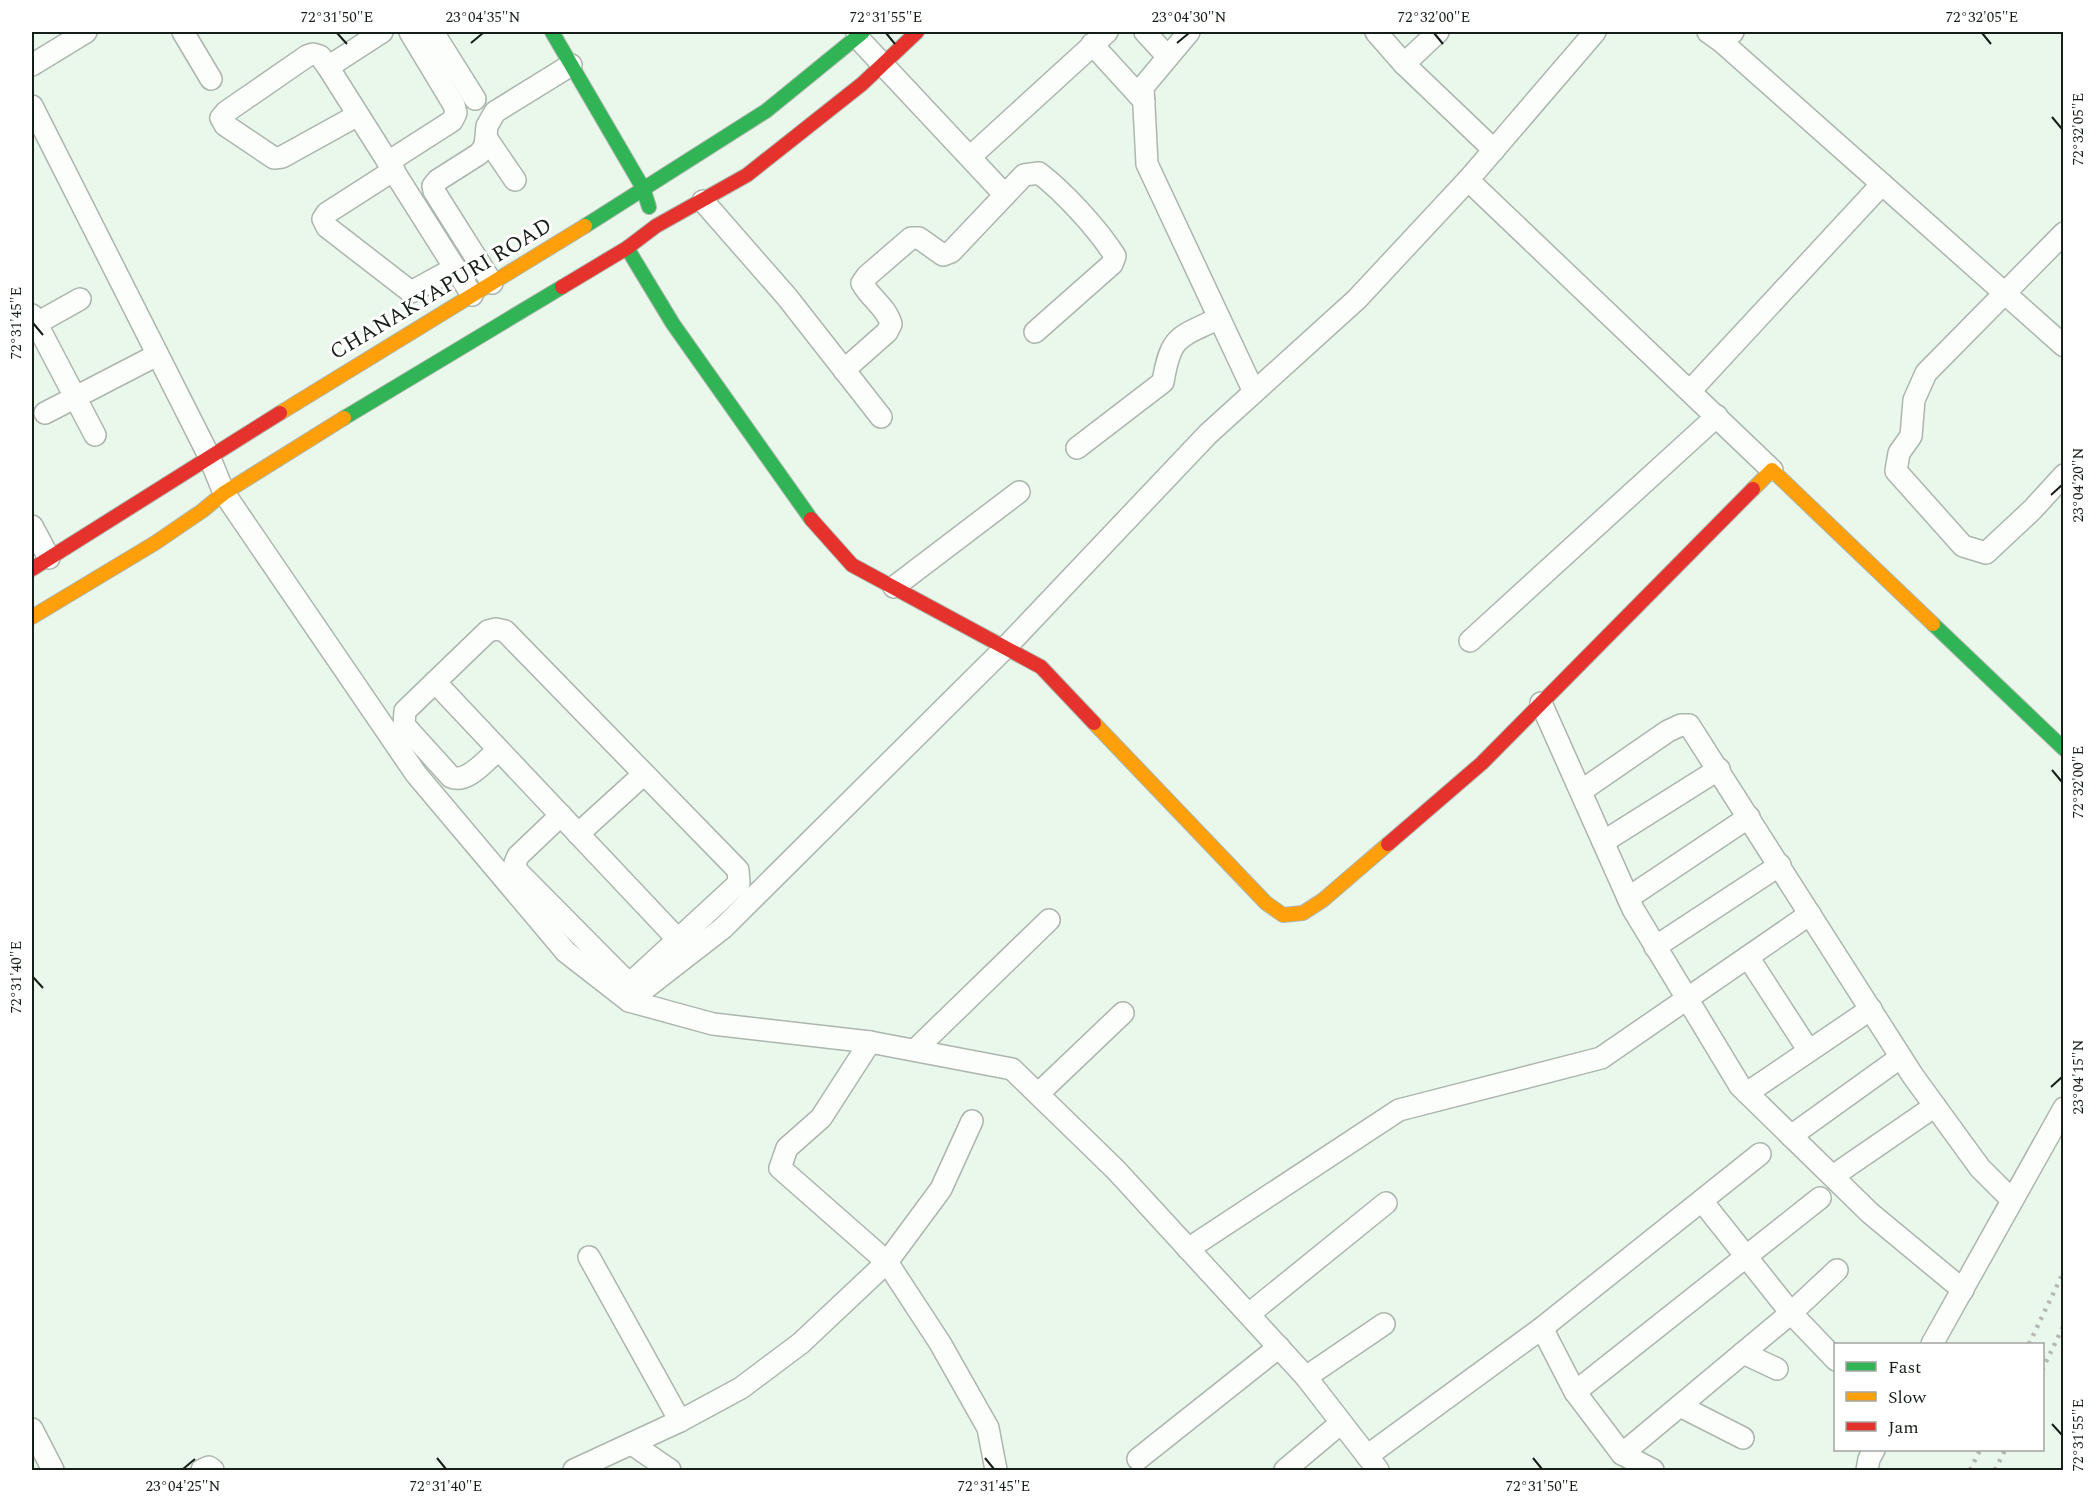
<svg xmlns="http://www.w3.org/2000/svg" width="2095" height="1502" viewBox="0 0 2095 1502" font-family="Spectral,serif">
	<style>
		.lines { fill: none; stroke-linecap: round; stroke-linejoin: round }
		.street-casing { stroke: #acb6ad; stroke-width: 24 }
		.fast-casing { stroke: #acb6ad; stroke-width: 16 }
		.slow-casing { stroke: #acb6ad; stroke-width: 16 }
		.jam-casing { stroke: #acb6ad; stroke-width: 16 }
		.street { stroke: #fcfefc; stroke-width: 21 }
		.fast { stroke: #30b455; stroke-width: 14 }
		.slow { stroke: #ff9f0a; stroke-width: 14 }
		.jam { stroke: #e5322d; stroke-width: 14 }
		.rail { stroke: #b5b9b5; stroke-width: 4.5; stroke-dasharray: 3 6; stroke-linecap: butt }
		.ticks { fill: none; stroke: #161f17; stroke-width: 2 }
		.labels { text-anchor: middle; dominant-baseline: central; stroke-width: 6; stroke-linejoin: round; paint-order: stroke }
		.street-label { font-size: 22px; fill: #161f17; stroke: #fff }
		.neatline { fill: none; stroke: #161f17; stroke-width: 2 }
		.ticks-label { font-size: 15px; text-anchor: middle; fill: #161f17 }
	</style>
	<rect width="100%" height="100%" fill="#eaf7eb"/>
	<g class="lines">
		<defs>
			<g id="street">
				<path d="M 183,32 L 211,79"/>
				<path d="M 433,32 L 475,99"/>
				<path d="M 1145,32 L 1167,56"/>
				<path d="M 1189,32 L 1143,87 L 1147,164 L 1254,392"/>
				<path d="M 1376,32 L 1404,64 L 1494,150"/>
				<path d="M 1595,32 L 1468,180 L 1772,470"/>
				<path d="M 1708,32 L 1722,42 L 1733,32"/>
				<path d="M 1092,44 L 1144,101"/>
				<path d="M 1404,64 L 1438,32"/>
				<path d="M 32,65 L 86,32"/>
				<path d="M 328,67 L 382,32"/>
				<path d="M 32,106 L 209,456 L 224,493 L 416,774 L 566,952 L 629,1001 L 713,1024 L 870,1042 L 1012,1069 L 1116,1170 L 1306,1377 L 1378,1470"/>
				<path d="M 358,115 L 282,157 L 274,158 L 225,125 L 221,118 L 226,112 L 307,56 L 313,54 L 320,56 L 328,67 L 472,295"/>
				<path d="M 487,139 L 515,180"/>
				<path d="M 970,157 L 1107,32"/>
				<path d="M 388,162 L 452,121 L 456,113 L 454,105 L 410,32"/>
				<path d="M 394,170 L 327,213 L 323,219 L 327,227 L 411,292 L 455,268"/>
				<path d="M 1882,184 L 2064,346"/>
				<path d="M 1005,195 L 1024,175 L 1039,173 C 1064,192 1098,229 1115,256 L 1112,264 L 1035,332"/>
				<path d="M 703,201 L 787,297 L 881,417"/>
				<path d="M 2064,233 L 1926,373 L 1914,400 L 1911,436 L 1899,453 L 1896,471 L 1963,546 L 1986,553 L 2032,510 L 2064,475"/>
				<path d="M 492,283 L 434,191 L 433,186 L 438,180 L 479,154 L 485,146 L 487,126 L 495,112 L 571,65"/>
				<path d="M 32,315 L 95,435"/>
				<path d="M 32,326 L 80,299"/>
				<path d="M 844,370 L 887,332 L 891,324 C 887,308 870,298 862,283 L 867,276 L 911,238 L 919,238 L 943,255 L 951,252 L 1005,195 L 857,37"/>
				<path d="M 1690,391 L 1882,184 L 1722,42"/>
				<path d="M 45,413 L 157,355"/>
				<path d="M 1077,448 L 1163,382 C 1171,334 1179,338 1219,318"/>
				<path d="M 32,526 L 49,558"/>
				<path d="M 894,587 L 1019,492"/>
				<path d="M 1470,641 L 1717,416"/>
				<path d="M 435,682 L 686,948"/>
				<path d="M 1541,703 L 1633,909 L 1740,1086 L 1870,1213 L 1963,1290"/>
				<path d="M 498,750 C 486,760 467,784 451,777 L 404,725 L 405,711 L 488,631 L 496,629 L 505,631 L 738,870 L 739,883 L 636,978 L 631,980 L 624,979 L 517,871 L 515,863 L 518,856 L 561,815"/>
				<path d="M 1581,791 L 1668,731 L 1681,725 L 1689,725 L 1913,1076 L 1980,1168 L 2012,1200"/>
				<path d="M 578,834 L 644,774"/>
				<path d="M 1603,842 L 1719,769"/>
				<path d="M 1628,898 L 1749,817"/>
				<path d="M 1655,947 L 1780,865"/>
				<path d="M 1748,957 L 1809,1051"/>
				<path d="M 629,1001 L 723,928 L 1006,647 L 1208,434 L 1357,299 L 1468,180"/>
				<path d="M 870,1042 L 821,1118 L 787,1148 L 780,1168 L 887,1262 L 940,1343 L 988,1428 L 996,1470"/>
				<path d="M 915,1050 L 1049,920"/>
				<path d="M 1747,1093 L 1871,1009"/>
				<path d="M 1038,1094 L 1123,1013"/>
				<path d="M 1791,1136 L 1901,1057"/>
				<path d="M 1833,1176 L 1935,1106"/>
				<path d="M 1702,1201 L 1791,1313 L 1836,1360"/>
				<path d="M 1188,1249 L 1399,1110 L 1601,1058 L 1810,914"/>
				<path d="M 589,1257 L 680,1421"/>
				<path d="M 1249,1314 L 1386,1203"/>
				<path d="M 1542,1328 L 1575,1392 L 1622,1454 L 1791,1313 L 1837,1270"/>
				<path d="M 1932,1344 L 2064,1108"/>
				<path d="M 1743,1353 L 1777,1369"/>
				<path d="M 1306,1377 L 1384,1324"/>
				<path d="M 1575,1392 L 1820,1198"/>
				<path d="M 1680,1406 L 1743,1438"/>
				<path d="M 32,1429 L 53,1470"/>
				<path d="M 632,1444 L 670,1470"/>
				<path d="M 1622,1454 L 1653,1470"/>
				<path d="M 1367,1456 L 1542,1328 L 1760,1154"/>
				<path d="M 1138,1459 L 1279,1347"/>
				<path d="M 202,1470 L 209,1467 L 213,1470"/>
				<path d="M 574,1470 L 680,1421 L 741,1388 L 801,1343 L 887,1262 L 941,1189 L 972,1121"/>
				<path d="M 1285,1470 L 1341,1423"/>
				<path d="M 1867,1470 L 1869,1459 L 1874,1450"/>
			</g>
			<g id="fast">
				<path d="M 552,32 L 643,188 L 649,207"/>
				<path d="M 585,226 L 766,111 L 863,32"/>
				<path d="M 627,248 L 673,324 L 811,519"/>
				<path d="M 344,418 L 562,287"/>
				<path d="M 1933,624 L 2064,749"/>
			</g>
			<g id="slow">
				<path d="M 280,413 L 585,226"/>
				<path d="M 1753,489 L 1772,470 L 1933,624"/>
				<path d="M 32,617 L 155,543 L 202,511 L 224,493 L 344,418"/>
				<path d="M 1094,723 L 1266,903 L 1283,915 L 1303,913 L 1323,900 L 1388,844"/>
			</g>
			<g id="jam">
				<path d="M 562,287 L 627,248 L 656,226 L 747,175 L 862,84 L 917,32"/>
				<path d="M 811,519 L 852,565 L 1041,667 L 1094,723"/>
				<path d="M 32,569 L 280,413"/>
				<path d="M 1388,844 L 1482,763 L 1753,489"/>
			</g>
		</defs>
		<use href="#street" class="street-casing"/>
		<use href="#fast" class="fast-casing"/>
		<use href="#slow" class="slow-casing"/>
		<use href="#jam" class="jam-casing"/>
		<use href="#street" class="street"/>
		<use href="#fast" class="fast"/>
		<use href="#slow" class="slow"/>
		<use href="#jam" class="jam"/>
		<g class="rail">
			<path d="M 2029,1344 L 2064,1271"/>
			<path d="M 2042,1370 L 2064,1325"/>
			<path d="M 1970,1470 L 1980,1450"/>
			<path d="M 1995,1470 L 2005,1450"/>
		</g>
	</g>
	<path class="ticks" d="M 337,33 L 347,44M 886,33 L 895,44M 1434,33 L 1443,44M 1982,33 L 1991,44M 471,43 L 483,33M 1177,43 L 1189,33M 2052,117 L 2062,129M 33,323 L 43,335M 2051,495 L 2062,485M 2052,770 L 2062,782M 33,977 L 43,988M 2051,1087 L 2062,1077M 2052,1424 L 2062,1435M 437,1458 L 446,1469M 985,1458 L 994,1469M 1533,1458 L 1542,1469M 183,1469 L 195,1459"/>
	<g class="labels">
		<g class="street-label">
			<text transform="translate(441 289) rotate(-31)">CHANAKYAPURI ROAD</text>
		</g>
	</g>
	<rect width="2095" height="1502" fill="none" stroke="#ffffff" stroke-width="66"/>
	<rect x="1834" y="1343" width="210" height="108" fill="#ffffff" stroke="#a2a5a2" stroke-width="1.5"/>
	<rect x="1846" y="1362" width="30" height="9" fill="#30b455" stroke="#a2a5a2" stroke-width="1.5"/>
	<text x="1888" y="1373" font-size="18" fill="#161f17">Fast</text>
	<rect x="1846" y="1392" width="30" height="9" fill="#ff9f0a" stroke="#a2a5a2" stroke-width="1.5"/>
	<text x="1888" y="1403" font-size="18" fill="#161f17">Slow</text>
	<rect x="1846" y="1422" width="30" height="9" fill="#e5322d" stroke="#a2a5a2" stroke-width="1.5"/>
	<text x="1888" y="1433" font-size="18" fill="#161f17">Jam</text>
	<rect x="33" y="33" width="2029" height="1436" class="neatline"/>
	<g class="ticks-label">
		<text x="337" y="22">72°31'50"E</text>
		<text x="483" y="22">23°04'35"N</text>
		<text x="886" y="22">72°31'55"E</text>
		<text x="1189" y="22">23°04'30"N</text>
		<text x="1434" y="22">72°32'00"E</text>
		<text x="1982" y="22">72°32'05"E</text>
		<text transform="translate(2078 129) rotate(-90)" y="5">72°32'05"E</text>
		<text transform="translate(16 323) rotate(-90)" y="5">72°31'45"E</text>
		<text transform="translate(2078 485) rotate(-90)" y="5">23°04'20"N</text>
		<text transform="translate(2078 782) rotate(-90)" y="5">72°32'00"E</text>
		<text transform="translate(16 977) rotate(-90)" y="5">72°31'40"E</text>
		<text transform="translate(2078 1077) rotate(-90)" y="5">23°04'15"N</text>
		<text transform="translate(2078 1435) rotate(-90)" y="5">72°31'55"E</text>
		<text x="183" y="1491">23°04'25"N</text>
		<text x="446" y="1491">72°31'40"E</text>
		<text x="994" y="1491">72°31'45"E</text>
		<text x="1542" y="1491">72°31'50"E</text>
	</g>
</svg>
